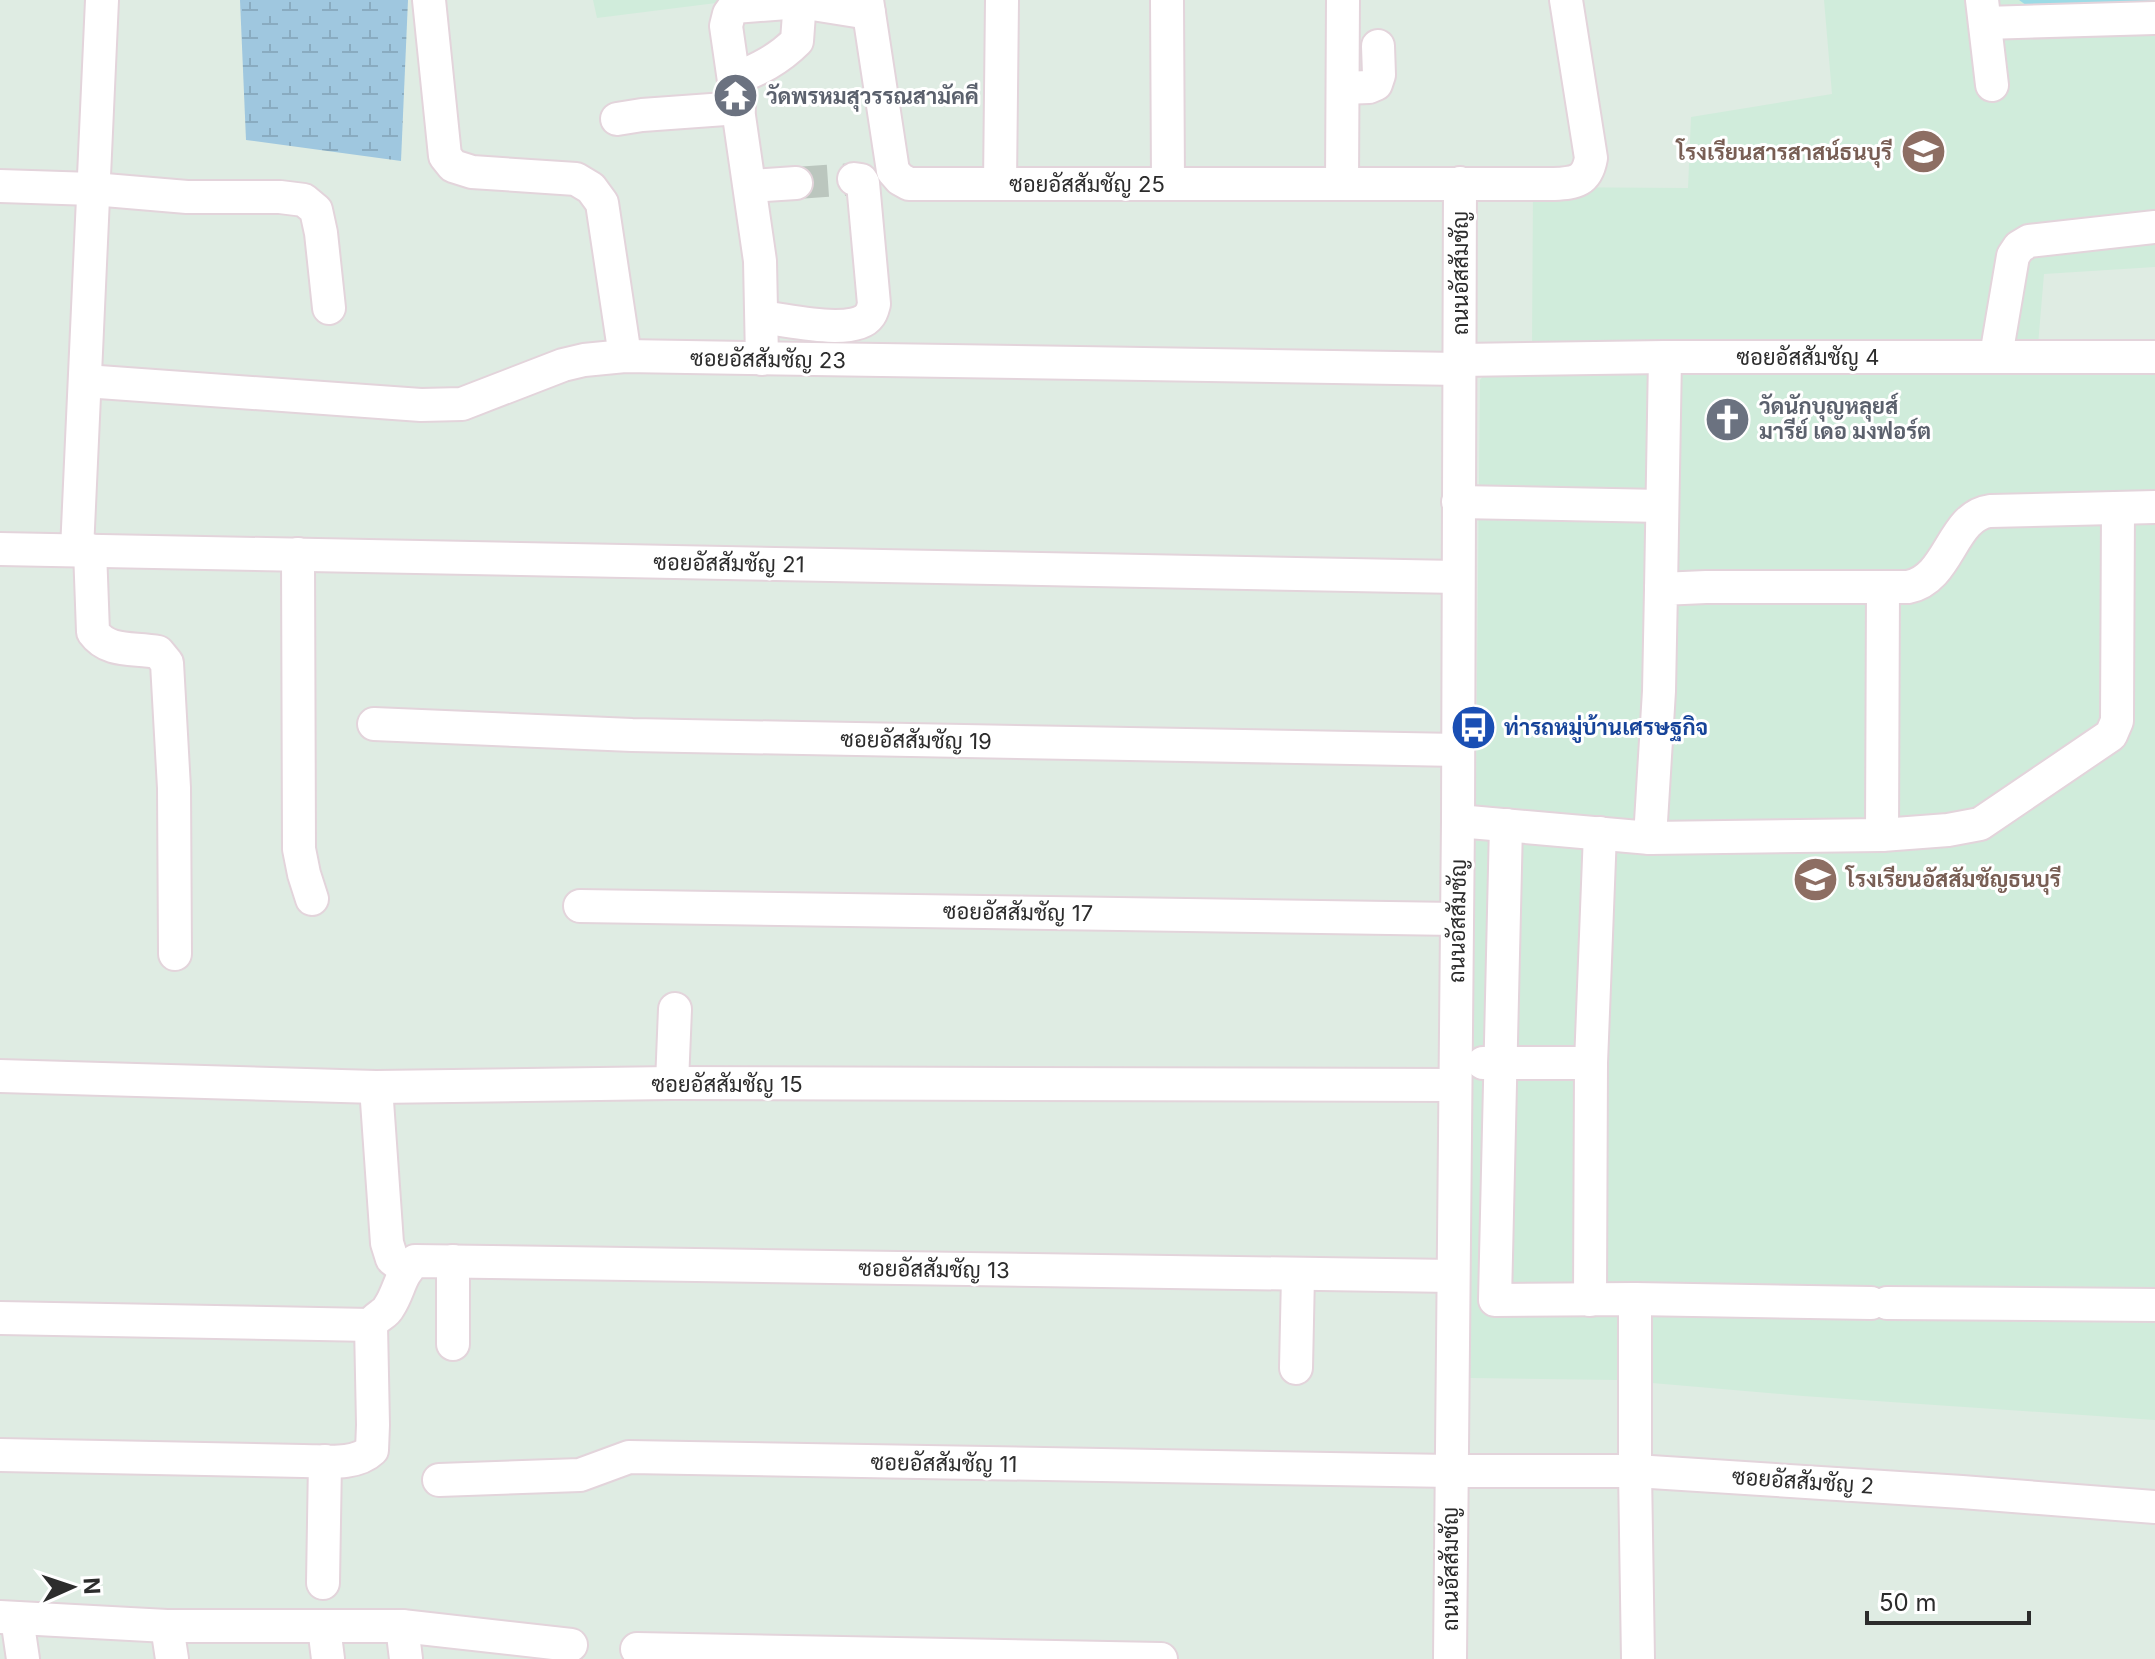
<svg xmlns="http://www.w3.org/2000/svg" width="2155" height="1659" viewBox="0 0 2155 1659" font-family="Inter,Sarabun,sans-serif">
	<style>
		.education { fill: #d0ecdb }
		.wetland { fill: url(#wetland-marsh) }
		.pitch { fill: #9cdbe5 }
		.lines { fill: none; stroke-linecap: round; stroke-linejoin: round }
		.minor-tunnel { stroke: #bbc6be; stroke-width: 32; stroke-dasharray: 32 16; stroke-linecap: butt }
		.minor-casing { stroke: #e3d4db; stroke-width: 36 }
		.minor { stroke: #fff; stroke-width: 32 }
		.labels { text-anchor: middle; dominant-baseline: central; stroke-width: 6; stroke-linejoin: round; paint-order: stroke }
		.worship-label { font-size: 22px; font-weight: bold; fill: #5b616d; stroke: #fff; text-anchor: start }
		.education-label { font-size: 22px; font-weight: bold; fill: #785e54; stroke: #fff; text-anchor: end }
		.street-label { font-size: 22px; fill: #2c2c2c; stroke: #fff }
		.transit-label { font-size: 22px; font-weight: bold; fill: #164399; stroke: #fff; text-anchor: start }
	</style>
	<defs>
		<pattern id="wetland-marsh" width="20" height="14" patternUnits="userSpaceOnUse" patternTransform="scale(2)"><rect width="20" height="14" fill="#9fc7df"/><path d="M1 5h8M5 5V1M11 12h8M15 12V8" fill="none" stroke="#89abc0"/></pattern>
	</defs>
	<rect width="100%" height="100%" fill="#dfece3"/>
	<g class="education">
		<path d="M 593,0 L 740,0 L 597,18 Z"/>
		<path d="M 1824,0 L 2155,0 L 2155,267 L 2044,274 L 2038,345 L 1532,349 L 1533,187 L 1688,188 L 1691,117 L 1832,94 Z"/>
		<path d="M 1742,372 L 2155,372 L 2155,1420 L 1803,1396 L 1617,1380 L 1470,1378 L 1480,380 L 1485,374 Z"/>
	</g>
	<path class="wetland" d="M 240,0 L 408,0 L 401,161 L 246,140 Z"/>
	<path class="pitch" d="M 2019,0 L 2155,0 L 2155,1 L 2153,3 L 2033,10 Z"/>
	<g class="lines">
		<path class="minor-tunnel" d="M 796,183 L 854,179"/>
		<defs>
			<g id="minor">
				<path d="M 429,0 L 445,156 L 453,166 L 472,172 L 576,179 L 591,188 L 602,203 L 625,356"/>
				<path d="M 867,0 L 893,171 L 900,179 L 909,184 L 1554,184 C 1576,183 1587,181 1591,158 L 1566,0"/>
				<path d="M 1167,0 L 1168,183"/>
				<path d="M 1982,0 L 1992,85"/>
				<path d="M 1985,23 L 2155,18"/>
				<path d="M 735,79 C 759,69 778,60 797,41 L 800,0"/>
				<path d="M 1343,88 L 1369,87 L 1376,84 L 1379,75 L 1378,46"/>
				<path d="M 617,119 L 642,115 L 739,108"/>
				<path d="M 1342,183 L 1343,0"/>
				<path d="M 1000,184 L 1002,0"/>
				<path d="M 0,186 L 93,189 L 187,197 L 280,197 L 304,200 L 316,210 L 321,233 L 329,308"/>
				<path d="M 750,186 L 796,183"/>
				<path d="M 762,317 C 784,320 855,336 869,316 C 872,313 873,308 874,304 L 863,183 L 861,180 L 854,179"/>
				<path d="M 1996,356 L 2013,256 L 2019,247 L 2029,241 L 2155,227"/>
				<path d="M 762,359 L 760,261 L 726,26 L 729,14 L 734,7 L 800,2 L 869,13"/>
				<path d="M 1460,360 L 1665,357 L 2155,357"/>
				<path d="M 85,381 L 421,405 L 462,404 L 563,365 L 584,360 L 625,356 L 1460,369"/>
				<path d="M 1458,502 L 1662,506"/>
				<path d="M 0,549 L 1458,577"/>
				<path d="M 77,550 L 102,0"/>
				<path d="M 90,550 L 93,632 C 109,654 134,647 158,652 L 167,663 L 174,788 L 175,954"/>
				<path d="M 298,554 L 299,849 L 304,874 L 312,899"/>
				<path d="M 1661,589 L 1665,357"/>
				<path d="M 374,724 L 632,735 L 1458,750"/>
				<path d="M 1458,821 L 1650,838 L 1659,691 L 1661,589 L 1706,587 L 1908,587 C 1950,579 1951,516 1990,511 L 2155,507"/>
				<path d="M 1506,825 L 1495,1300 L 1635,1299 L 1871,1303"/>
				<path d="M 1882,835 L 1883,588"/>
				<path d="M 1650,838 L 1882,835 L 1948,830 L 1980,824 L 2111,735 L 2117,721 L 2118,508"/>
				<path d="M 580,906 L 1457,919"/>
				<path d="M 1483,1063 L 1591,1063"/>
				<path d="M 0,1076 L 376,1087 L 672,1083 L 1455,1085"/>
				<path d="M 672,1083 L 675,1009"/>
				<path d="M 376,1087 L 387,1243 L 392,1259 L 406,1270"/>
				<path d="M 453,1261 L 453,1344"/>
				<path d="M 1635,1299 L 1635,1471 L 1638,1659"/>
				<path d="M 1590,1300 L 1591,1063 L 1600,833"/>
				<path d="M 1887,1303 L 2155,1305"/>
				<path d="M 0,1318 L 371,1325"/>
				<path d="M 1296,1368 L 1298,1275"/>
				<path d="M 0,1455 L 303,1461 C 325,1461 355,1466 372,1450 L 373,1425 L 371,1325 C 376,1316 385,1315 389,1307 C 400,1290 399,1276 415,1261 L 1453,1276"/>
				<path d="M 439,1480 L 580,1475 L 629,1457 L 1451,1471 L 1635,1471 L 1962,1492 L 2155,1507"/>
				<path d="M 323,1583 L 325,1461"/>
				<path d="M 0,1617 L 167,1626 L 402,1626 L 571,1645"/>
				<path d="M 17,1618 L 23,1659"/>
				<path d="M 167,1626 L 172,1659"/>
				<path d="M 402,1626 L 406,1659"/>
				<path d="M 324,1627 L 328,1659"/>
				<path d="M 637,1649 L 1161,1659"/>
				<path d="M 1450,1659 L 1458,821 L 1460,183"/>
			</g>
		</defs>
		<use href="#minor" class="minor-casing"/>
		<use href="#minor" class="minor"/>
	</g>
	<defs>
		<symbol id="temple-disc" viewBox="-11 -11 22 22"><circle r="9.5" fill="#6b7280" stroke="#fff"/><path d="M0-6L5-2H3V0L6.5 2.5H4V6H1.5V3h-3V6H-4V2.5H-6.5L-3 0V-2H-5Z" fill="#fff"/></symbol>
		<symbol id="school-disc" viewBox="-11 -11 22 22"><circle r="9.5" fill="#8d6e63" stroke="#fff"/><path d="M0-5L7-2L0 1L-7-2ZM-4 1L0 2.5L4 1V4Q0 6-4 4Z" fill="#fff"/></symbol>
		<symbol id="church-disc" viewBox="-11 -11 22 22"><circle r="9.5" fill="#6b7280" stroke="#fff"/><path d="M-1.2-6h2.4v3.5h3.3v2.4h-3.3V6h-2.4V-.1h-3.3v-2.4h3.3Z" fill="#fff"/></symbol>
		<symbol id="bus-disc" viewBox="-11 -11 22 22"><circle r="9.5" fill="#1a4fb4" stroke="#fff"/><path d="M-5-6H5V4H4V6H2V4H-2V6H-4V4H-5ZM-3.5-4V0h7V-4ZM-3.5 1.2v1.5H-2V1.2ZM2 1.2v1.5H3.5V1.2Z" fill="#fff"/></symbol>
	</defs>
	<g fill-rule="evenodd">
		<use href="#temple-disc" x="710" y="70" width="51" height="51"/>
		<use href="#school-disc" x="1898" y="126" width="51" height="51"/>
		<use href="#church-disc" x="1702" y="394" width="51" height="51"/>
		<use href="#bus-disc" x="1448" y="702" width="51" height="51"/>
		<use href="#school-disc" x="1790" y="854" width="51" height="51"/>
	</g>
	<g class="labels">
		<g class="worship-label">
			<text x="766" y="96">วัดพรหมสุวรรณสามัคคี</text>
			<text x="1759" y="406">วัดนักบุญหลุยส์<tspan x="1759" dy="25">มารีย์ เดอ มงฟอร์ต</tspan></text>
		</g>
		<g class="education-label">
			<text x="1892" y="152">โรงเรียนสารสาสน์ธนบุรี</text>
			<text x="1846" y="879" text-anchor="start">โรงเรียนอัสสัมชัญธนบุรี</text>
		</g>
		<g class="street-label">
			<text x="1087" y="184">ซอยอัสสัมชัญ 25</text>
			<text transform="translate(1460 273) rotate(-90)">ถนนอัสสัมชัญ</text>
			<text x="1808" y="357">ซอยอัสสัมชัญ 4</text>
			<text transform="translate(768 359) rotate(1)">ซอยอัสสัมชัญ 23</text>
			<text transform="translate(729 563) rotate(1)">ซอยอัสสัมชัญ 21</text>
			<text transform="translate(916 740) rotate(1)">ซอยอัสสัมชัญ 19</text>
			<text transform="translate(1018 912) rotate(1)">ซอยอัสสัมชัญ 17</text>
			<text transform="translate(1457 921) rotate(-89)">ถนนอัสสัมชัญ</text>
			<text x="727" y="1084">ซอยอัสสัมชัญ 15</text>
			<text transform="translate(934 1269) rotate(1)">ซอยอัสสัมชัญ 13</text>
			<text transform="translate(944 1463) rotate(1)">ซอยอัสสัมชัญ 11</text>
			<text transform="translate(1803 1481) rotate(4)">ซอยอัสสัมชัญ 2</text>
			<text transform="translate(1450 1569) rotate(-90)">ถนนอัสสัมชัญ</text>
		</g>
		<g class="transit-label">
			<text x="1504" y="727">ท่ารถหมู่บ้านเศรษฐกิจ</text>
		</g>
	</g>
	<g transform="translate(72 1587) rotate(87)" stroke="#ffffff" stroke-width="6" paint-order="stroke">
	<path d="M0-6L14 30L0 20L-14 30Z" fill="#2c2c2c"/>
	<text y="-12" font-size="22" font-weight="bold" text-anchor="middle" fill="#2c2c2c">N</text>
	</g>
	<path d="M1867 1611v12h162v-12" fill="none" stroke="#2c2c2c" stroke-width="4"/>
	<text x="1879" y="1611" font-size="24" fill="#2c2c2c" stroke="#ffffff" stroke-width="6" paint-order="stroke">50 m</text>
</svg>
